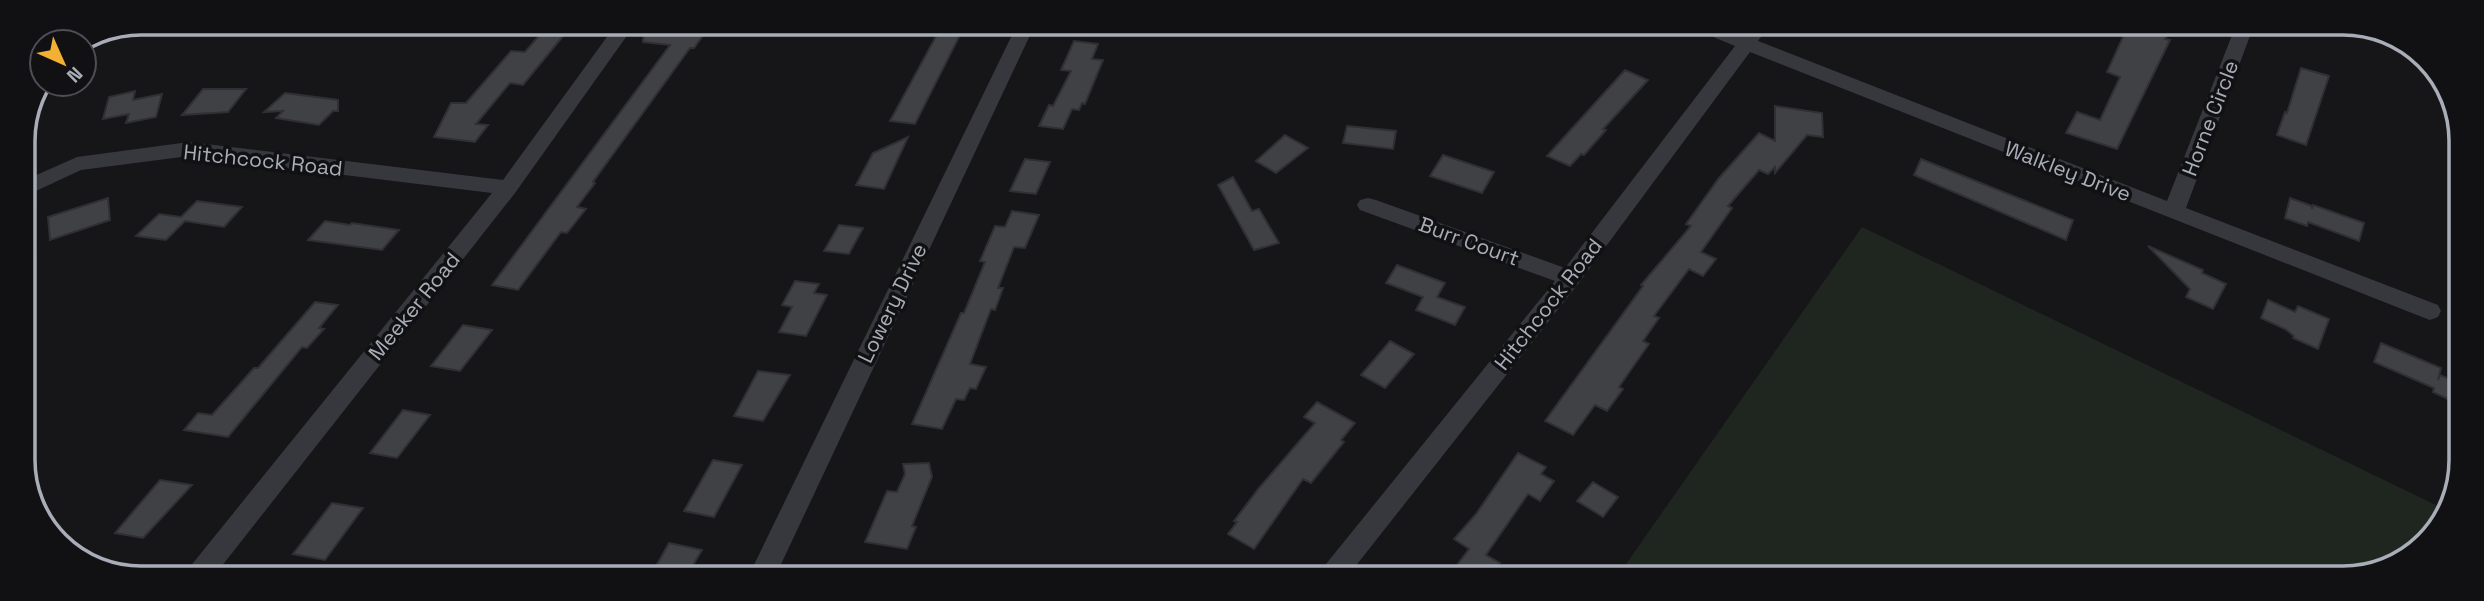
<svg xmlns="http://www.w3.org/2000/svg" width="2484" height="601" viewBox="0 0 2484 601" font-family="'Space Grotesk',sans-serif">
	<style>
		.green { fill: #1e261f }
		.building { fill: #404145; stroke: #303034; stroke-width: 2 }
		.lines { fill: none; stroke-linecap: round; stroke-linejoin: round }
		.minor { fill: #37383d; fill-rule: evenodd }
		.labels { text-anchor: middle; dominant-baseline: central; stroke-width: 7; stroke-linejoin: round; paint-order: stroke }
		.street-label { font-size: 21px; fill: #a8adb8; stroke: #111113 }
		.rim { fill: none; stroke: #a8adb8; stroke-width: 3.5 }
	</style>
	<rect width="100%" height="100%" fill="#161618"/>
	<path class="green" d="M 1862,227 L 2444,509 L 2421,549 L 2350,578 L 1617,577 Z"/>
	<g class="building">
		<path d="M 2128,26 L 2158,26 L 2170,30 L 2165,39 L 2170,40 L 2117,149 L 2066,133 L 2077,112 L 2100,120 L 2120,77 L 2107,72 Z"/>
		<path d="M 940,29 L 963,29 L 915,124 L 890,121 Z"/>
		<path d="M 544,30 L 568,30 L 523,85 L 510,83 L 476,124 L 488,125 L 475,142 L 434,137 L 451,103 L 466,103 L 511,51 L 525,52 Z"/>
		<path d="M 644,30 L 707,30 L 694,48 L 690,48 L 593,182 L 595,183 L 577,207 L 586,209 L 567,233 L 561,232 L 518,290 L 492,285 L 670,45 L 643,42 Z"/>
		<path d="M 1074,41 L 1098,44 L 1092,59 L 1103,60 L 1085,104 L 1082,103 L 1079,110 L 1072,109 L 1063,129 L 1039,126 L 1049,105 L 1053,106 L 1071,71 L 1061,70 Z"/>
		<path d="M 2301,68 L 2329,76 L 2306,145 L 2277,135 L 2285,112 L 2287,113 Z"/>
		<path d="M 1625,70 L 1648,80 L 1603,129 L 1606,130 L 1584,155 L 1581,154 L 1570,166 L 1547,156 Z"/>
		<path d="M 203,89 L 246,89 L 228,112 L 182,115 Z"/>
		<path d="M 135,91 L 133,100 L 162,94 L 156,117 L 126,123 L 129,114 L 103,119 L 109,97 Z"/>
		<path d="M 285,93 L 338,100 L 338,111 L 333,111 L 319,125 L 276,118 L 283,111 L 264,112 Z"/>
		<path d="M 1775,106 L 1822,113 L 1823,137 L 1807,135 L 1775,173 L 1775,167 L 1768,174 L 1759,170 L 1728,206 L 1732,208 L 1701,252 L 1716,259 L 1703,276 L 1689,269 L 1654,316 L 1659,318 L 1643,341 L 1649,344 L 1619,387 L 1623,389 L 1607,411 L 1595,405 L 1573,435 L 1545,421 L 1643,286 L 1641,285 L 1691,226 L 1686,224 L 1719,178 L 1759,133 L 1775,141 Z"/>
		<path d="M 1347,126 L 1396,131 L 1393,149 L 1343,143 Z"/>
		<path d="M 1285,135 L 1308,148 L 1276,173 L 1256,161 Z"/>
		<path d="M 908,137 L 884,189 L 856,185 L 873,153 Z"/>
		<path d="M 1443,155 L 1494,172 L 1482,193 L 1430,176 Z"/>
		<path d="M 1025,159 L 1050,162 L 1036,194 L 1010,191 Z"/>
		<path d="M 1921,159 L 2073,220 L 2066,240 L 1914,175 Z"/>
		<path d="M 1233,177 L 1252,211 L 1259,209 L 1279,243 L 1254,250 L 1218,185 Z"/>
		<path d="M 108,198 L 110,220 L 50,240 L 48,217 Z"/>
		<path d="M 2290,198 L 2312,206 L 2312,209 L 2313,205 L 2364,223 L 2359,241 L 2308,222 L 2307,226 L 2285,218 Z"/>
		<path d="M 197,201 L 242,207 L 224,227 L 185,221 L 166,240 L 136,236 L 159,214 L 181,217 Z"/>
		<path d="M 1012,211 L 1039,215 L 1025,248 L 1014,247 L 998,288 L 1003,288 L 995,310 L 991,309 L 970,364 L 986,367 L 976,389 L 970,388 L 964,400 L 956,399 L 942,429 L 912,424 L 961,313 L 964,313 L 985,262 L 980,261 L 995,226 L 1005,227 Z"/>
		<path d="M 325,221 L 350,225 L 352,223 L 399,230 L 382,250 L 308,240 Z"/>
		<path d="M 839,225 L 863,228 L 849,254 L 824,251 Z"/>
		<path d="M 2148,246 L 2203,270 L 2202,273 L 2226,284 L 2213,309 L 2186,297 L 2190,289 Z"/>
		<path d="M 1397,265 L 1445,283 L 1437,297 L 1465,307 L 1455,325 L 1416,310 L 1423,297 L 1386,283 Z"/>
		<path d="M 795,281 L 819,284 L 814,293 L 827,295 L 806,336 L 779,332 L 792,307 L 782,305 Z"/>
		<path d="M 2268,300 L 2295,312 L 2298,306 L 2329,319 L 2318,349 L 2293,338 L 2294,336 L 2285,329 L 2261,318 Z"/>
		<path d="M 315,302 L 338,305 L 319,328 L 324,329 L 307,348 L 302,347 L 228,437 L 184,430 L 198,413 L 212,415 L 254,368 L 258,368 Z"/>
		<path d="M 463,325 L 492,330 L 460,371 L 431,366 Z"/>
		<path d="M 1390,341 L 1414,354 L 1385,388 L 1361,375 Z"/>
		<path d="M 2381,343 L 2441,368 L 2438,380 L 2440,375 L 2459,383 L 2454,402 L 2433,392 L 2434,388 L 2374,362 Z"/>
		<path d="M 758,371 L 790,375 L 763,421 L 734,416 Z"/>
		<path d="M 1317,402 L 1355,423 L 1341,440 L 1344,442 L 1311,483 L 1303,479 L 1254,549 L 1228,534 L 1237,522 L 1234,521 L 1259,488 L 1315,423 L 1304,417 Z"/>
		<path d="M 403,410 L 430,415 L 397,458 L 370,453 Z"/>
		<path d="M 1518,453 L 1546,467 L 1541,474 L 1554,481 L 1540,501 L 1528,494 L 1486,555 L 1500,563 L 1489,577 L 1448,577 L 1469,549 L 1454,539 L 1476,514 Z"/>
		<path d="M 713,460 L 742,465 L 714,517 L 684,511 Z"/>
		<path d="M 929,463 L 932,477 L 912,526 L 916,527 L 907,549 L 865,542 L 887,491 L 897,492 L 905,474 L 903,464 Z"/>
		<path d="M 160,480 L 192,485 L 143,538 L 115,533 Z"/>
		<path d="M 1593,482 L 1618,497 L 1603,517 L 1577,501 Z"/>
		<path d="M 332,503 L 363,508 L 325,560 L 293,554 Z"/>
		<path d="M 669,543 L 702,550 L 686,577 L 650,577 Z"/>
	</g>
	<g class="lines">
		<g class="minor">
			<path d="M 2236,25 L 2254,25 L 2186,208 L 2438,305 L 2441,311 L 2438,317 L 2430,320 L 2422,317 L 1750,52 L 1578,284 L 1347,577 L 1318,577 L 1322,569 L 1555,281 L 1360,210 L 1357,205 L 1360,200 L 1368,198 L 1376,200 L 1565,268 L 1735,46 L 1699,31 L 1697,27 L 1722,27 L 1743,35 L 1749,27 L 1768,27 L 1758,41 L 2167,201 Z"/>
			<path d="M 1015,29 L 1033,29 L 775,577 L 748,577 Z"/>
			<path d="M 612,30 L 631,30 L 515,193 L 214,576 L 185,576 L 189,568 L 492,193 L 189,156 L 81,170 L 23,197 L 23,181 L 77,157 L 189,142 L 503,180 Z"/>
		</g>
	</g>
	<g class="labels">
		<g class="street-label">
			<text transform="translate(2210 118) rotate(-69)">Horne Circle</text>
			<text transform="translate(263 160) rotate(6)">Hitchcock Road</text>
			<text transform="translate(2068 171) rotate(21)">Walkley Drive</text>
			<text transform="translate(1469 241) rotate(20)">Burr Court</text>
			<text transform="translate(892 303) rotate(-64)">Lowery Drive</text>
			<text transform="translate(1548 304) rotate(-52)">Hitchcock Road</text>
			<text transform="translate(414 306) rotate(-51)">Meeker Road</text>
		</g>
	</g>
	<path d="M0 0H2484V601H0ZM141 35H2343A106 106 0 0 1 2449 141V460A106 106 0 0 1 2343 566H141A106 106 0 0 1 35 460V141A106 106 0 0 1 141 35Z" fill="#111113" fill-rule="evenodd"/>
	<path class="rim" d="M141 35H2343A106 106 0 0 1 2449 141V460A106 106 0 0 1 2343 566H141A106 106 0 0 1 35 460V141A106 106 0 0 1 141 35Z"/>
	<g transform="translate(63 63) rotate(135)"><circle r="33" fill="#111113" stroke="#4d4f55" stroke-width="2"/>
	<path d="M0-5L12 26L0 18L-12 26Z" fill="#f2b134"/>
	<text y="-10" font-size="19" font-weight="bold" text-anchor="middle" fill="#a8adb8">N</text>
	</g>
</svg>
